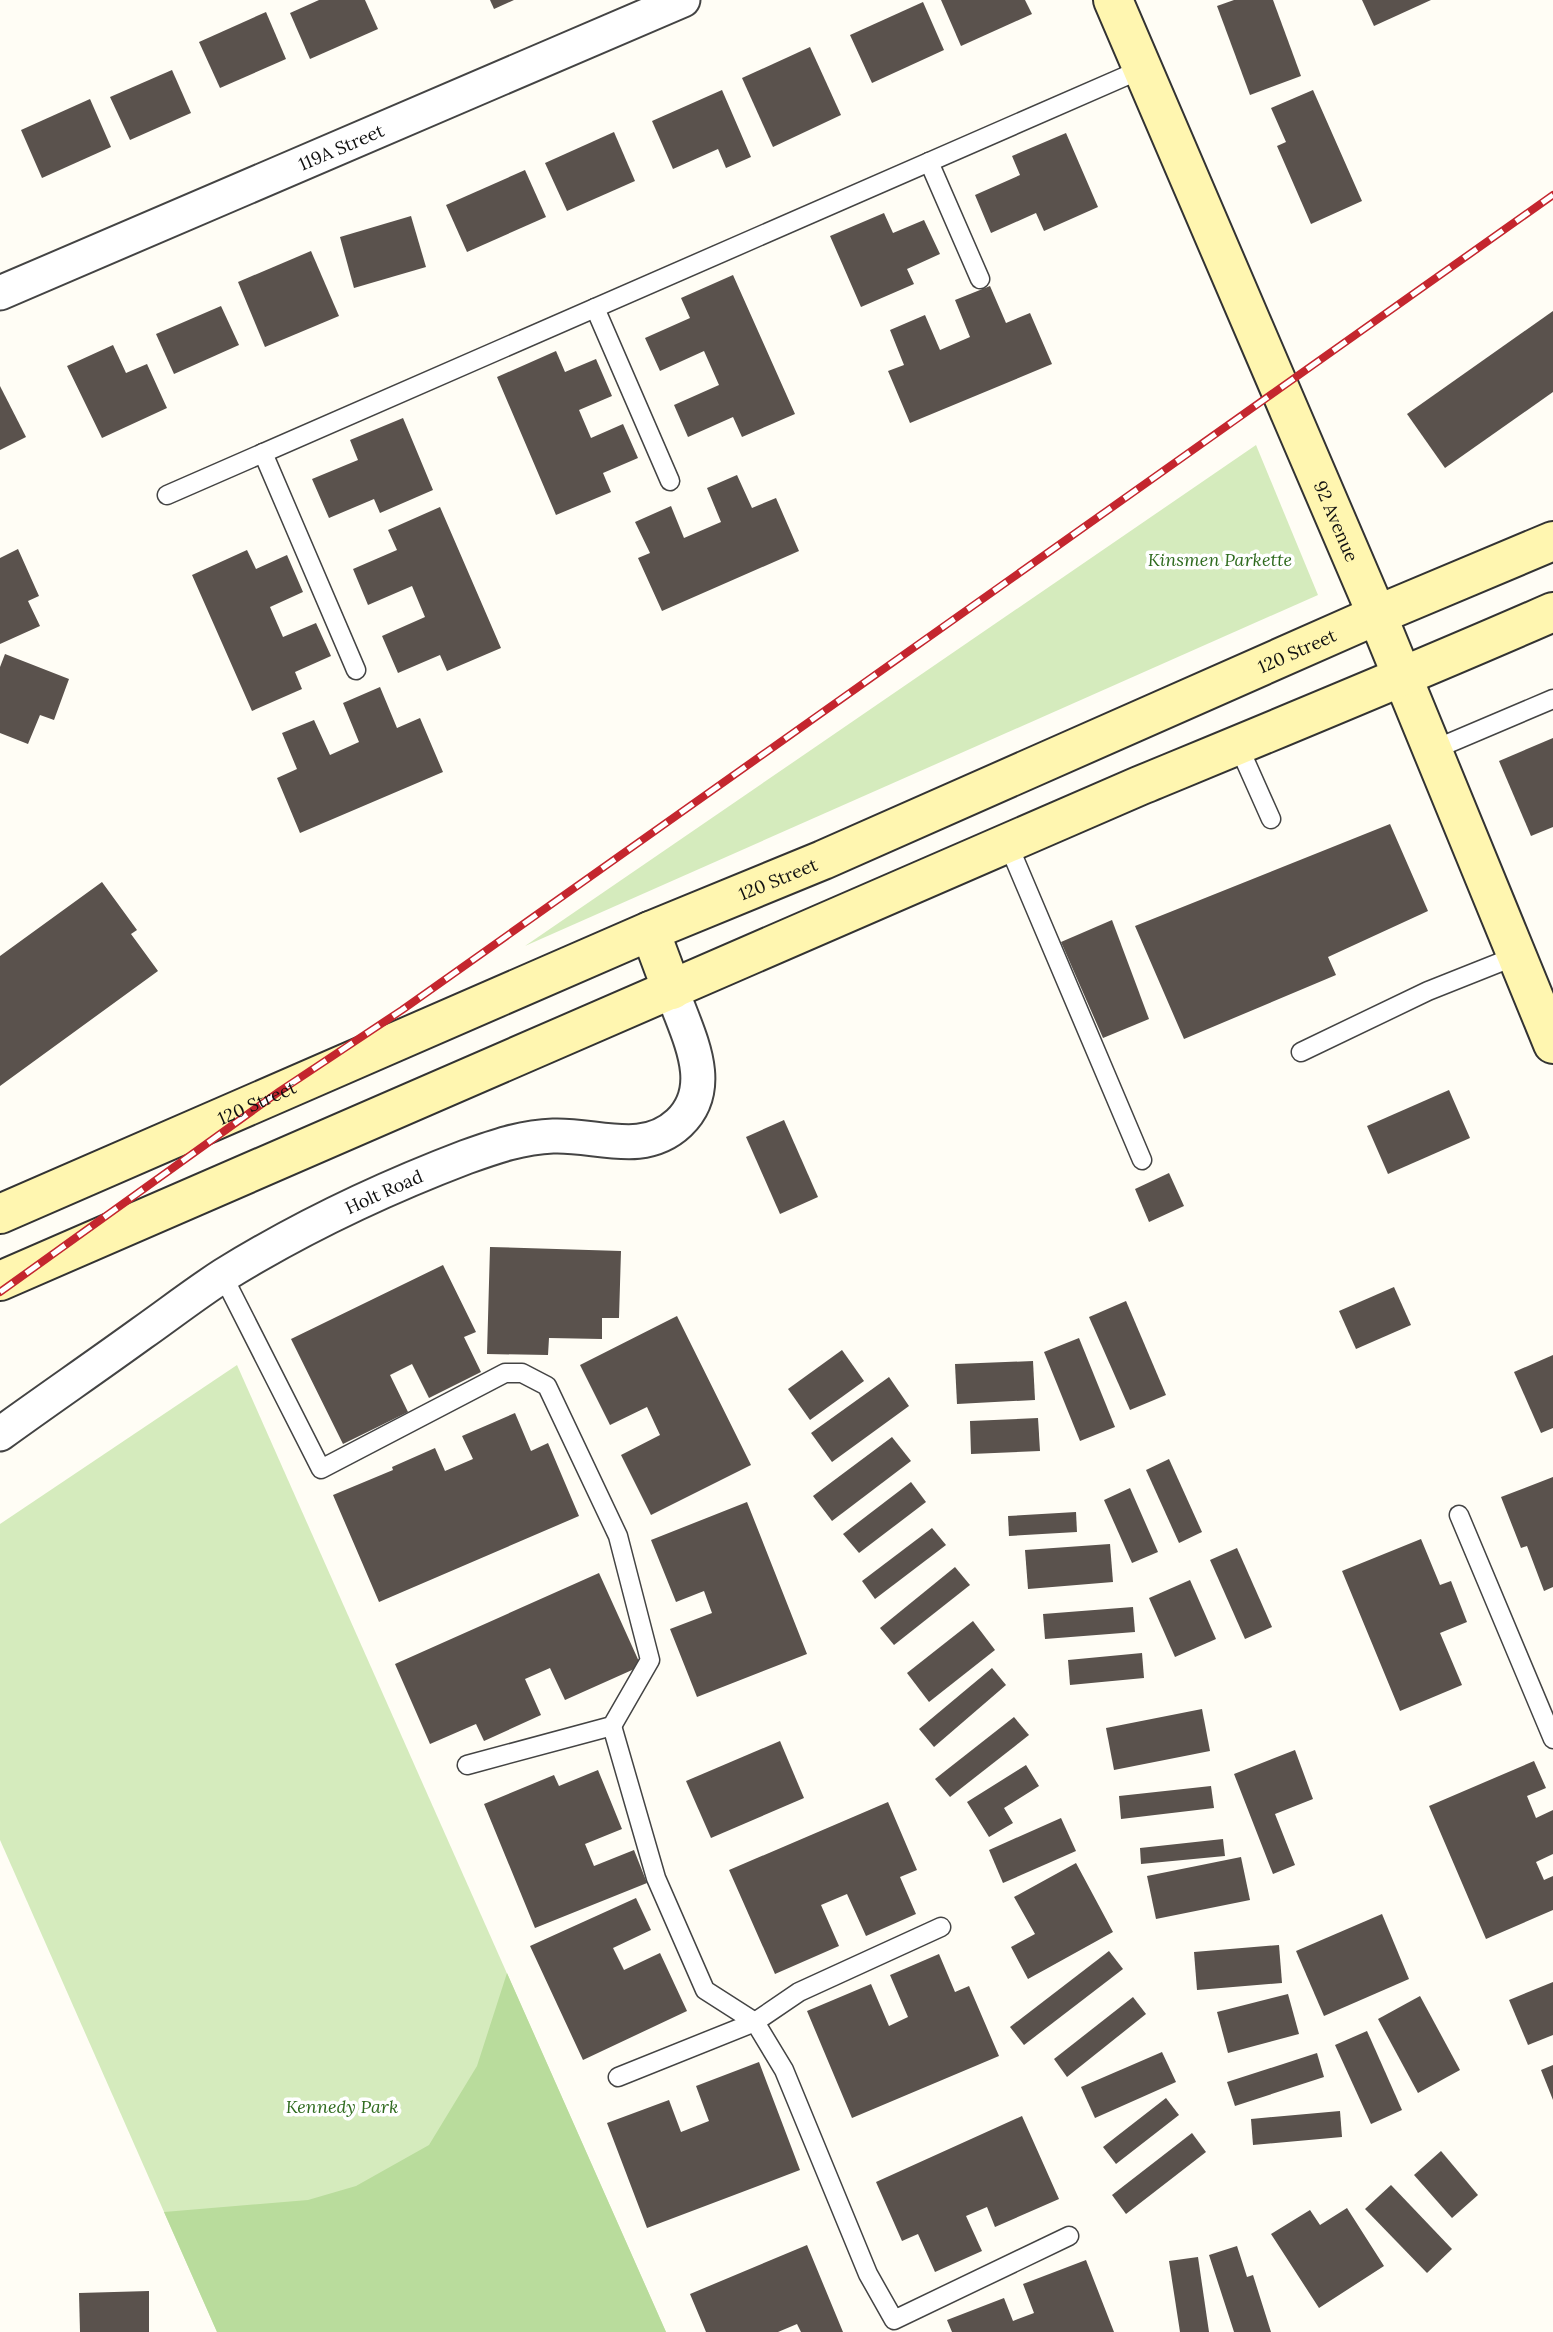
<svg xmlns="http://www.w3.org/2000/svg" width="1553" height="2332" viewBox="0 0 1553 2332" font-family="Lora,serif">
	<style>
		.green { fill: #d5ebbd }
		.forest { fill: #b9dc9c }
		.building { fill: #5a524d }
		.lines { fill: none; stroke-linecap: round; stroke-linejoin: round }
		.lane-casing { stroke: #444; stroke-width: 21 }
		.street-casing { stroke: #444; stroke-width: 37 }
		.secondary-casing { stroke: #333; stroke-width: 42 }
		.lane { stroke: #fff; stroke-width: 18 }
		.street { stroke: #fff; stroke-width: 33 }
		.secondary { stroke: #fff6b0; stroke-width: 38 }
		.rail-casing { stroke: #c4262e; stroke-width: 8 }
		.rail { stroke: #fff; stroke-width: 5; stroke-dasharray: 16; stroke-linecap: butt }
		.labels { text-anchor: middle; dominant-baseline: central; stroke-width: 7; stroke-linejoin: round; paint-order: stroke }
		.street-label { font-size: 18px; fill: #111; stroke: #fff }
		.park-label { font-size: 18px; font-style: italic; fill: #2f6b1f; stroke: #fff }
	</style>
	<rect width="100%" height="100%" fill="#fffdf5"/>
	<g class="green">
		<path d="M 1256,445 L 1318,595 L 525,946 Z"/>
		<path d="M 237,1365 L 666,2332 L 217,2332 L 0,1840 L 0,1524 Z"/>
	</g>
	<path class="forest" d="M 507,1973 L 666,2332 L 217,2332 L 164,2212 L 308,2200 L 356,2186 L 429,2145 L 477,2066 Z"/>
	<g class="building">
		<path d="M 319,0 L 365,0 L 378,29 L 310,59 L 290,13 Z"/>
		<path d="M 490,0 L 514,0 L 494,9 Z"/>
		<path d="M 941,0 L 1025,0 L 1032,14 L 961,46 Z"/>
		<path d="M 1234,0 L 1273,0 L 1301,76 L 1250,95 L 1217,6 Z"/>
		<path d="M 1362,0 L 1431,0 L 1374,26 Z"/>
		<path d="M 923,2 L 944,50 L 872,83 L 850,35 Z"/>
		<path d="M 266,12 L 286,59 L 220,88 L 199,42 Z"/>
		<path d="M 810,47 L 841,115 L 773,147 L 742,78 Z"/>
		<path d="M 172,70 L 191,113 L 130,140 L 110,97 Z"/>
		<path d="M 722,90 L 751,157 L 726,168 L 718,149 L 673,169 L 652,121 Z"/>
		<path d="M 1313,90 L 1362,201 L 1311,224 L 1277,146 L 1286,142 L 1271,108 Z"/>
		<path d="M 90,99 L 111,147 L 42,178 L 21,130 Z"/>
		<path d="M 614,132 L 635,181 L 567,211 L 545,163 Z"/>
		<path d="M 1066,133 L 1098,207 L 1044,231 L 1036,213 L 991,233 L 975,195 L 1020,175 L 1012,156 Z"/>
		<path d="M 525,170 L 546,217 L 467,252 L 446,205 Z"/>
		<path d="M 884,213 L 893,233 L 924,220 L 940,254 L 907,269 L 914,284 L 861,307 L 830,236 Z"/>
		<path d="M 411,216 L 426,267 L 354,288 L 340,237 Z"/>
		<path d="M 311,251 L 339,316 L 265,347 L 238,282 Z"/>
		<path d="M 733,275 L 795,414 L 742,437 L 733,417 L 688,437 L 674,405 L 719,385 L 704,351 L 660,371 L 645,338 L 690,318 L 681,298 Z"/>
		<path d="M 990,286 L 1006,323 L 1030,313 L 1052,364 L 910,423 L 888,371 L 904,365 L 890,330 L 925,315 L 940,350 L 970,337 L 955,300 Z"/>
		<path d="M 221,306 L 239,345 L 174,374 L 156,334 Z"/>
		<path d="M 1553,311 L 1553,392 L 1445,468 L 1407,414 Z"/>
		<path d="M 113,345 L 126,373 L 147,364 L 167,408 L 102,438 L 67,366 Z"/>
		<path d="M 556,351 L 565,372 L 596,359 L 612,396 L 579,410 L 591,438 L 623,424 L 638,458 L 603,473 L 611,492 L 556,515 L 497,377 Z"/>
		<path d="M 0,386 L 26,437 L 0,450 Z"/>
		<path d="M 403,418 L 433,490 L 380,513 L 374,499 L 329,518 L 312,479 L 358,460 L 350,440 Z"/>
		<path d="M 737,475 L 752,508 L 776,498 L 799,551 L 662,611 L 638,558 L 650,553 L 635,522 L 671,506 L 684,538 L 721,522 L 707,488 Z"/>
		<path d="M 440,507 L 501,648 L 447,671 L 440,655 L 398,673 L 382,636 L 425,617 L 412,586 L 368,605 L 353,569 L 397,550 L 388,530 Z"/>
		<path d="M 18,549 L 39,596 L 28,601 L 40,626 L 0,644 L 0,558 Z"/>
		<path d="M 247,550 L 256,569 L 287,555 L 303,592 L 270,607 L 283,637 L 316,623 L 331,656 L 295,672 L 302,689 L 252,711 L 192,575 Z"/>
		<path d="M 5,654 L 69,679 L 54,720 L 40,715 L 28,744 L 0,733 L 0,667 Z"/>
		<path d="M 380,687 L 397,728 L 420,718 L 443,772 L 300,833 L 277,778 L 297,769 L 282,733 L 314,720 L 330,755 L 359,742 L 343,703 Z"/>
		<path d="M 1553,738 L 1553,827 L 1531,836 L 1499,761 Z"/>
		<path d="M 1390,824 L 1428,911 L 1328,957 L 1336,975 L 1184,1039 L 1135,926 Z"/>
		<path d="M 102,882 L 137,930 L 131,934 L 158,971 L 0,1086 L 0,956 Z"/>
		<path d="M 1112,920 L 1149,1019 L 1103,1038 L 1061,942 Z"/>
		<path d="M 1449,1090 L 1470,1138 L 1388,1174 L 1367,1126 Z"/>
		<path d="M 784,1120 L 818,1197 L 780,1214 L 746,1137 Z"/>
		<path d="M 1169,1173 L 1184,1206 L 1149,1222 L 1135,1189 Z"/>
		<path d="M 490,1247 L 621,1251 L 619,1318 L 602,1318 L 602,1339 L 549,1338 L 548,1355 L 487,1354 Z"/>
		<path d="M 443,1265 L 476,1332 L 464,1337 L 481,1372 L 429,1398 L 412,1364 L 390,1375 L 408,1412 L 343,1444 L 291,1339 Z"/>
		<path d="M 1394,1287 L 1411,1325 L 1356,1349 L 1339,1311 Z"/>
		<path d="M 1126,1301 L 1166,1395 L 1130,1410 L 1089,1317 Z"/>
		<path d="M 677,1316 L 751,1465 L 651,1515 L 621,1455 L 660,1435 L 647,1407 L 610,1425 L 580,1365 Z"/>
		<path d="M 1079,1338 L 1115,1427 L 1080,1441 L 1044,1352 Z"/>
		<path d="M 842,1350 L 864,1381 L 810,1420 L 788,1389 Z"/>
		<path d="M 1553,1355 L 1553,1428 L 1541,1433 L 1514,1372 Z"/>
		<path d="M 1033,1361 L 1035,1400 L 957,1404 L 955,1364 Z"/>
		<path d="M 889,1377 L 909,1406 L 832,1462 L 811,1433 Z"/>
		<path d="M 515,1413 L 531,1451 L 548,1443 L 579,1516 L 379,1602 L 333,1495 L 393,1470 L 392,1467 L 435,1448 L 445,1471 L 473,1459 L 462,1436 Z"/>
		<path d="M 1038,1418 L 1040,1451 L 971,1454 L 970,1421 Z"/>
		<path d="M 892,1437 L 911,1461 L 832,1521 L 813,1496 Z"/>
		<path d="M 1169,1459 L 1202,1532 L 1179,1543 L 1146,1470 Z"/>
		<path d="M 1553,1477 L 1553,1587 L 1544,1591 L 1527,1546 L 1521,1548 L 1501,1497 Z"/>
		<path d="M 911,1482 L 926,1502 L 859,1553 L 843,1534 Z"/>
		<path d="M 1130,1488 L 1158,1552 L 1132,1563 L 1104,1500 Z"/>
		<path d="M 747,1502 L 807,1654 L 697,1697 L 670,1629 L 712,1613 L 704,1591 L 676,1602 L 651,1540 Z"/>
		<path d="M 1076,1512 L 1077,1532 L 1009,1536 L 1008,1516 Z"/>
		<path d="M 932,1528 L 946,1545 L 875,1599 L 862,1581 Z"/>
		<path d="M 1421,1539 L 1440,1585 L 1451,1581 L 1467,1622 L 1440,1633 L 1462,1685 L 1400,1711 L 1342,1571 Z"/>
		<path d="M 1110,1544 L 1113,1582 L 1028,1589 L 1025,1550 Z"/>
		<path d="M 1237,1548 L 1272,1627 L 1245,1639 L 1210,1560 Z"/>
		<path d="M 955,1567 L 970,1585 L 894,1645 L 880,1628 Z"/>
		<path d="M 599,1573 L 641,1666 L 565,1700 L 550,1668 L 525,1679 L 541,1715 L 484,1741 L 476,1724 L 430,1744 L 395,1664 Z"/>
		<path d="M 1190,1580 L 1216,1639 L 1175,1657 L 1149,1598 Z"/>
		<path d="M 1133,1607 L 1135,1632 L 1045,1639 L 1043,1614 Z"/>
		<path d="M 973,1621 L 995,1650 L 929,1702 L 907,1673 Z"/>
		<path d="M 1142,1653 L 1144,1678 L 1070,1685 L 1068,1660 Z"/>
		<path d="M 992,1668 L 1006,1685 L 934,1747 L 919,1729 Z"/>
		<path d="M 1202,1709 L 1210,1751 L 1114,1770 L 1106,1728 Z"/>
		<path d="M 1014,1717 L 1029,1735 L 950,1797 L 935,1779 Z"/>
		<path d="M 780,1741 L 804,1798 L 711,1838 L 686,1781 Z"/>
		<path d="M 1295,1750 L 1313,1799 L 1275,1814 L 1295,1865 L 1273,1874 L 1234,1774 Z"/>
		<path d="M 1534,1761 L 1546,1788 L 1527,1796 L 1536,1818 L 1553,1810 L 1553,1854 L 1536,1862 L 1544,1880 L 1553,1876 L 1553,1910 L 1486,1939 L 1429,1806 Z"/>
		<path d="M 1026,1765 L 1039,1786 L 1004,1808 L 1013,1823 L 989,1837 L 967,1802 Z"/>
		<path d="M 598,1770 L 622,1829 L 585,1844 L 594,1866 L 634,1850 L 647,1883 L 535,1928 L 484,1804 L 554,1775 L 559,1786 Z"/>
		<path d="M 1211,1786 L 1214,1808 L 1121,1819 L 1119,1796 Z"/>
		<path d="M 888,1802 L 917,1870 L 900,1877 L 916,1914 L 866,1936 L 847,1894 L 821,1905 L 839,1946 L 775,1974 L 729,1870 Z"/>
		<path d="M 1061,1818 L 1076,1851 L 1003,1883 L 989,1850 Z"/>
		<path d="M 1223,1839 L 1225,1856 L 1141,1864 L 1140,1848 Z"/>
		<path d="M 1241,1857 L 1250,1900 L 1156,1919 L 1147,1876 Z"/>
		<path d="M 1076,1863 L 1113,1932 L 1028,1979 L 1011,1947 L 1035,1934 L 1014,1897 Z"/>
		<path d="M 636,1898 L 651,1930 L 613,1948 L 624,1970 L 660,1953 L 687,2011 L 583,2060 L 530,1946 Z"/>
		<path d="M 1382,1914 L 1409,1979 L 1324,2016 L 1296,1951 Z"/>
		<path d="M 1279,1945 L 1282,1983 L 1197,1990 L 1194,1952 Z"/>
		<path d="M 1109,1951 L 1123,1969 L 1024,2045 L 1010,2027 Z"/>
		<path d="M 939,1954 L 955,1992 L 969,1986 L 999,2056 L 852,2118 L 807,2011 L 871,1984 L 889,2026 L 908,2017 L 890,1975 Z"/>
		<path d="M 1553,1982 L 1553,2035 L 1528,2045 L 1509,2000 Z"/>
		<path d="M 1288,1994 L 1299,2034 L 1228,2053 L 1217,2012 Z"/>
		<path d="M 1420,1996 L 1460,2070 L 1418,2093 L 1378,2019 Z"/>
		<path d="M 1133,1997 L 1146,2014 L 1067,2077 L 1054,2059 Z"/>
		<path d="M 1367,2031 L 1402,2110 L 1371,2124 L 1335,2045 Z"/>
		<path d="M 1162,2052 L 1176,2082 L 1095,2118 L 1081,2087 Z"/>
		<path d="M 1317,2053 L 1324,2077 L 1235,2106 L 1227,2082 Z"/>
		<path d="M 759,2062 L 800,2170 L 647,2228 L 607,2123 L 669,2100 L 681,2132 L 709,2121 L 696,2086 Z"/>
		<path d="M 1553,2065 L 1553,2100 L 1541,2070 Z"/>
		<path d="M 1166,2098 L 1179,2115 L 1116,2164 L 1103,2147 Z"/>
		<path d="M 1340,2111 L 1342,2137 L 1253,2145 L 1251,2119 Z"/>
		<path d="M 1022,2116 L 1059,2199 L 995,2227 L 987,2207 L 966,2216 L 982,2251 L 935,2272 L 918,2234 L 902,2241 L 876,2182 Z"/>
		<path d="M 1192,2133 L 1206,2152 L 1126,2214 L 1112,2195 Z"/>
		<path d="M 1441,2151 L 1478,2195 L 1452,2218 L 1414,2175 Z"/>
		<path d="M 1391,2185 L 1452,2249 L 1427,2273 L 1365,2209 Z"/>
		<path d="M 1347,2208 L 1384,2266 L 1319,2308 L 1271,2234 L 1310,2210 L 1320,2225 Z"/>
		<path d="M 807,2245 L 843,2332 L 801,2332 L 797,2324 L 778,2332 L 706,2332 L 690,2294 Z"/>
		<path d="M 1237,2246 L 1247,2277 L 1253,2275 L 1271,2332 L 1234,2332 L 1209,2255 Z"/>
		<path d="M 1198,2257 L 1209,2332 L 1180,2332 L 1169,2261 Z"/>
		<path d="M 1086,2260 L 1114,2332 L 952,2332 L 947,2320 L 1004,2298 L 1013,2321 L 1034,2313 L 1023,2284 Z"/>
		<path d="M 149,2291 L 149,2332 L 80,2332 L 79,2293 Z"/>
	</g>
	<g class="lines">
		<defs>
			<g id="lane">
				<path d="M 929,162 L 980,279"/>
				<path d="M 595,308 L 670,481"/>
				<path d="M 263,453 L 356,670"/>
				<path d="M 167,495 L 1142,69"/>
				<path d="M 1238,745 L 1271,819"/>
				<path d="M 1433,750 L 1553,699"/>
				<path d="M 1008,844 L 1142,1160"/>
				<path d="M 1301,1052 L 1428,991 L 1516,956"/>
				<path d="M 223,1276 L 321,1469 L 505,1373 L 522,1373 L 547,1386 L 618,1536 L 650,1660 L 612,1726 L 467,1765"/>
				<path d="M 1459,1515 L 1553,1739"/>
				<path d="M 612,1726 L 656,1878 L 705,1990 L 755,2022 L 784,2070 L 868,2274 L 894,2320 L 1069,2236"/>
				<path d="M 618,2077 L 755,2022 L 799,1992 L 941,1927"/>
			</g>
			<g id="street">
				<path id="s1" d="M 0,293 L 683,0"/>
				<path id="s2" d="M 0,1434 C 47,1400 95,1367 142,1333 C 169,1314 196,1293 224,1275 C 300,1228 382,1189 466,1157 C 494,1147 522,1137 553,1136 C 596,1134 643,1157 679,1123 C 719,1085 685,1031 672,990"/>
			</g>
			<g id="secondary">
				<path id="s3" d="M 1113,0 L 1377,615 L 1553,1044"/>
				<path d="M 650,931 L 672,990"/>
				<path id="s4" d="M 0,1214 L 650,931 L 823,860 L 1377,615 L 1553,541"/>
				<path d="M 0,1281 L 1139,786 C 1277,729 1416,672 1553,612"/>
			</g>
		</defs>
		<use href="#lane" class="lane-casing"/>
		<use href="#street" class="street-casing"/>
		<use href="#secondary" class="secondary-casing"/>
		<use href="#lane" class="lane"/>
		<use href="#street" class="street"/>
		<use href="#secondary" class="secondary"/>
		<defs>
			<path id="rail" d="M 0,1292 L 280,1091 L 402,1010 L 1553,195"/>
		</defs>
		<use href="#rail" class="rail-casing"/>
		<use href="#rail" class="rail"/>
	</g>
	<g class="labels">
		<g class="street-label">
			<text stroke="none"><textPath href="#s1" startOffset="371">119A Street</textPath></text>
			<text stroke="none"><textPath href="#s3" startOffset="567">92 Avenue</textPath></text>
			<text stroke="none"><textPath href="#s4" startOffset="1414">120 Street</textPath></text>
			<text stroke="none"><textPath href="#s4" startOffset="847">120 Street</textPath></text>
			<text stroke="none"><textPath href="#s4" startOffset="280">120 Street</textPath></text>
			<text stroke="none"><textPath href="#s2" startOffset="455">Holt Road</textPath></text>
		</g>
		<g class="park-label">
			<text x="1220" y="559">Kinsmen Parkette</text>
			<text x="342" y="2106">Kennedy Park</text>
		</g>
	</g>
</svg>
